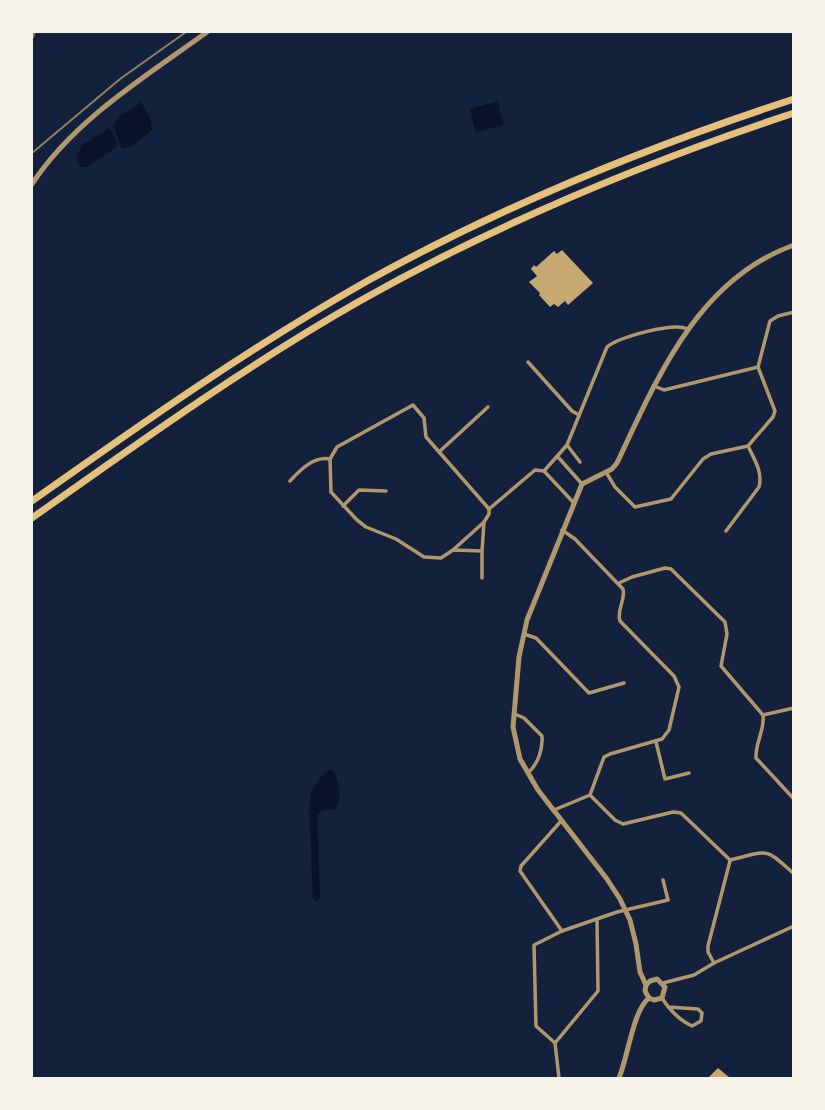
<svg xmlns="http://www.w3.org/2000/svg" width="825" height="1110" viewBox="0 0 825 1110" font-family="'Noto Sans',sans-serif">
	<style>
		.water { fill: #0b132b }
		.building { fill: #c6a872 }
		.lines { fill: none; stroke-linecap: round; stroke-linejoin: round }
		.minor { stroke: #b1986c; stroke-width: 3.5 }
		.tertiary { stroke: #b1986c; stroke-width: 5 }
		.motorway { stroke: #e5c07b; stroke-width: 7 }
		.rail { stroke: #918062; stroke-width: 2 }
	</style>
	<rect width="100%" height="100%" fill="#14213d"/>
	<g class="water">
		<path d="M 498,101 L 500,109 L 499,113 L 501,113 L 504,125 L 476,132 L 470,109 Z"/>
		<path d="M 141,102 L 150,117 L 152,130 L 131,147 L 122,149 L 113,125 L 121,115 Z"/>
		<path d="M 110,128 L 117,145 L 116,148 L 86,167 L 80,167 L 76,157 L 82,145 Z"/>
		<path d="M 331,769 C 340,777 342,799 336,809 L 322,811 L 317,815 L 320,898 L 317,902 L 313,898 L 309,808 L 311,791 L 322,776 Z"/>
	</g>
	<g class="building">
		<path d="M 562,250 L 593,283 L 568,305 L 565,301 L 558,307 L 554,304 L 550,307 L 539,295 L 540,293 L 529,282 L 537,276 L 531,269 L 534,265 L 536,267 L 554,251 L 557,254 Z"/>
		<path d="M 718,1068 L 730,1078 L 708,1078 Z"/>
	</g>
	<g class="lines">
		<g class="minor">
			<path d="M 528,362 L 572,411 L 579,415"/>
			<path d="M 654,386 L 664,390 L 758,367"/>
			<path d="M 439,452 L 488,407"/>
			<path d="M 558,457 L 582,484"/>
			<path d="M 330,459 L 331,492 L 357,520 L 366,527 L 396,539 L 424,557 L 441,558 L 453,550 L 482,551 L 484,522 L 489,514 L 489,510"/>
			<path d="M 580,462 L 567,445 L 607,347 C 619,337 674,322 687,329"/>
			<path d="M 544,471 L 567,445"/>
			<path d="M 606,472 L 615,487 L 635,507 L 671,499 L 703,459 L 711,454 L 748,446 L 773,417 L 775,411 L 758,367 L 770,321 L 778,316 L 794,312"/>
			<path d="M 290,481 C 301,469 314,456 330,459 L 337,447 L 413,405 L 424,418 L 426,437 L 489,509"/>
			<path d="M 343,506 L 359,490 L 386,491"/>
			<path d="M 489,509 L 535,470 L 544,471 L 573,502"/>
			<path d="M 562,530 L 575,539 L 623,589 C 626,600 616,610 620,621 L 674,676 L 679,687 L 669,730 L 662,739 L 610,754 L 604,757 L 590,795"/>
			<path d="M 726,531 L 759,487 C 763,472 754,459 748,446"/>
			<path d="M 453,550 L 484,522"/>
			<path d="M 482,578 L 482,551"/>
			<path d="M 619,583 L 632,577 L 665,568 L 671,569 L 725,622 L 727,634 L 721,666 L 763,715 C 765,730 755,743 756,758 L 794,799"/>
			<path d="M 524,634 L 536,638 L 589,693 L 624,683"/>
			<path d="M 515,714 L 524,718 L 542,736 C 543,749 538,764 528,773"/>
			<path d="M 763,715 L 794,708"/>
			<path d="M 656,742 L 665,779 L 689,773"/>
			<path d="M 554,810 L 590,795 L 615,820 L 623,824 L 673,812 L 681,813 L 730,860 C 768,851 764,846 794,874"/>
			<path d="M 562,820 L 521,866 L 520,871 L 562,931"/>
			<path d="M 714,963 L 708,952 L 708,946 L 730,861"/>
			<path d="M 663,983 L 694,975 L 714,963 L 794,926"/>
			<path d="M 662,998 C 669,1009 679,1020 692,1026 L 701,1021 L 702,1013 L 698,1009 L 668,1007"/>
			<path d="M 555,1043 L 598,991 L 597,920"/>
			<path d="M 559,1078 L 555,1043 L 536,1026 L 534,945 L 562,931 L 617,912 L 668,900 L 663,880"/>
		</g>
		<g class="tertiary">
			<path d="M 32,184 C 75,119 145,77 207,32"/>
			<path d="M 646,985 L 650,981 L 657,979 L 665,987 L 662,998 L 654,1000 L 649,998"/>
			<path d="M 649,998 L 645,991 L 646,985 L 640,972 L 636,944 L 630,920 L 620,899 L 607,879 L 538,790 L 520,759 L 513,727 L 519,657 L 527,620 L 582,484 L 612,469 L 617,463 C 657,378 698,279 794,245"/>
			<path d="M 619,1078 C 628,1057 633,1010 649,998"/>
		</g>
		<g class="motorway">
			<path d="M 32,501 C 141,424 252,346 369,280 C 504,205 647,147 794,99"/>
			<path d="M 32,518 C 138,443 244,367 358,302 C 496,224 643,163 794,113"/>
		</g>
		<g class="rail">
			<path d="M 32,39 L 35,32"/>
			<path d="M 32,153 L 120,79 L 186,32"/>
		</g>
	</g>
	<rect width="825" height="1110" fill="none" stroke="#f6f1e7" stroke-width="66"/>
</svg>
